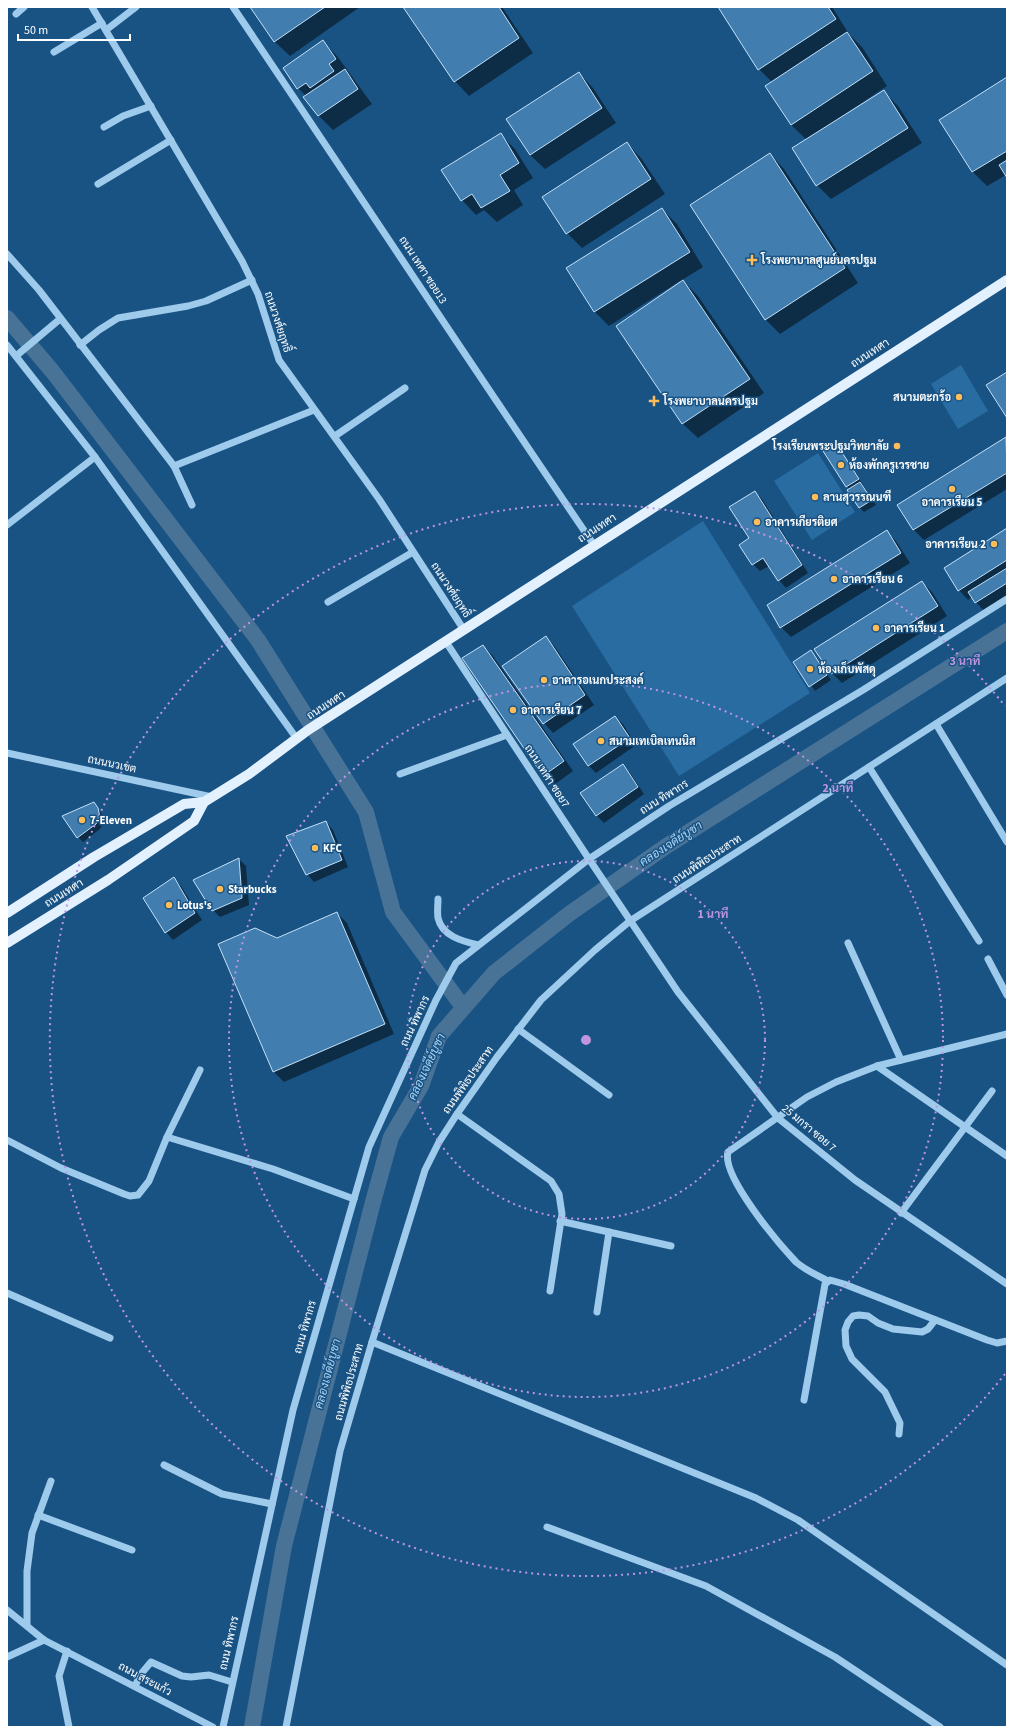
<svg xmlns="http://www.w3.org/2000/svg" width="1014" height="1734" viewBox="0 0 1014 1734" font-family="'Source Sans 3',Sarabun,sans-serif">
	<style>
		.green { fill: #286ca1 }
		.shadow { fill: #0007 }
		.lines { fill: none; stroke-linecap: round; stroke-linejoin: round }
		.canal { stroke: #487397; stroke-width: 16 }
		.building { fill: #417dae; stroke: #c3e1f9 }
		.minor { stroke: #9ecaec; stroke-width: 7 }
		.major { stroke: #e3f1ff; stroke-width: 10 }
		.ring { fill: none; stroke: #bd96df; stroke-width: 2; stroke-dasharray: 2 4 }
		.poi-dot { fill: #ffbd59; stroke: #195384; stroke-width: 1.5 }
		.labels { text-anchor: middle; dominant-baseline: central; stroke-width: 3; stroke-linejoin: round; paint-order: stroke }
		.poi-label { font-size: 11px; font-weight: bold; fill: #fff; stroke: #195384; text-anchor: start }
		.street-label { font-size: 11px; fill: #fff; stroke: #195384 }
		.water-label { font-size: 12px; font-style: italic; fill: #aad3f3; stroke: #195384 }
		.centre { fill: #bd96df; stroke: #195384; stroke-width: 2 }
		.ring-label { font-size: 12px; text-anchor: middle; font-weight: bold; fill: #bd96df; stroke: #195384; stroke-width: 3; stroke-linejoin: round; paint-order: stroke }
	</style>
	<rect width="100%" height="100%" fill="#195384"/>
	<g class="green">
		<path d="M 961,365 L 988,411 L 958,429 L 931,384 Z"/>
		<path d="M 818,453 L 855,512 L 812,540 L 774,481 Z"/>
		<path d="M 703,521 L 810,693 L 679,776 L 572,606 Z"/>
	</g>
	<g class="shadow">
		<path d="M 251,7 L 360,7 L 290,56 L 275,42 Z"/>
		<path d="M 405,7 L 502,7 L 533,53 L 469,96 L 455,81 Z"/>
		<path d="M 719,7 L 832,7 L 849,34 L 862,47 L 887,86 L 839,118 L 840,119 L 884,92 L 898,106 L 922,143 L 831,199 L 817,185 L 807,140 L 791,125 L 766,87 L 772,82 L 759,69 Z"/>
		<path d="M 323,42 L 337,56 L 372,104 L 333,130 L 318,115 L 306,96 L 298,88 Z"/>
		<path d="M 579,73 L 593,88 L 616,123 L 545,169 L 530,155 Z"/>
		<path d="M 1007,78 L 1007,176 L 1006,175 L 987,186 L 973,172 L 941,120 Z"/>
		<path d="M 500,134 L 515,149 L 533,178 L 514,190 L 523,205 L 497,222 L 484,210 L 476,215 L 462,200 Z"/>
		<path d="M 627,143 L 641,158 L 665,194 L 582,248 L 567,233 L 543,197 Z"/>
		<path d="M 770,154 L 784,169 L 858,283 L 780,334 L 766,320 L 691,205 Z"/>
		<path d="M 662,209 L 677,224 L 703,267 L 682,280 L 698,296 L 764,393 L 698,438 L 683,424 L 617,326 L 681,283 L 680,281 L 609,326 L 594,311 Z"/>
		<path d="M 1006,439 L 1007,489 L 924,540 L 914,530 L 899,506 Z"/>
		<path d="M 836,444 L 840,449 L 876,505 L 864,512 L 860,508 L 850,490 L 824,451 Z"/>
		<path d="M 755,492 L 762,499 L 808,573 L 786,588 L 779,580 L 769,566 L 760,571 L 753,564 L 750,538 Z"/>
		<path d="M 1007,529 L 1007,595 L 983,610 L 972,597 L 968,600 L 959,590 Z"/>
		<path d="M 887,532 L 896,541 L 910,563 L 791,637 L 781,627 Z"/>
		<path d="M 922,582 L 932,592 L 947,616 L 842,683 L 832,673 Z"/>
		<path d="M 546,637 L 555,647 L 594,705 L 553,733 L 544,723 Z"/>
		<path d="M 483,646 L 493,656 L 573,771 L 554,785 L 544,775 Z"/>
		<path d="M 811,652 L 831,680 L 815,691 L 795,662 Z"/>
		<path d="M 615,717 L 623,724 L 636,745 L 596,773 L 589,766 L 574,744 Z"/>
		<path d="M 623,765 L 630,773 L 644,794 L 604,823 L 596,815 Z"/>
		<path d="M 94,803 L 102,814 L 104,822 L 100,829 L 83,842 L 78,837 Z"/>
		<path d="M 326,822 L 333,830 L 348,867 L 314,882 L 307,874 Z"/>
		<path d="M 239,859 L 246,866 L 249,905 L 220,917 L 213,910 Z"/>
		<path d="M 173,878 L 181,886 L 202,920 L 173,940 L 166,932 Z"/>
		<path d="M 337,913 L 347,923 L 394,1034 L 284,1082 L 274,1072 L 219,944 L 277,939 Z"/>
	</g>
	<g class="lines">
		<g class="canal">
			<path d="M 7,318 L 53,372 L 258,640 L 366,812 L 393,912 L 463,1007"/>
			<path d="M 252,1727 L 284,1546 L 373,1202 L 391,1137 L 421,1086 L 439,1036 L 494,973 L 569,914 L 665,847 L 1007,631"/>
		</g>
	</g>
	<g class="building">
		<path d="M 250,7 L 325,7 L 274,42 Z"/>
		<path d="M 403,7 L 499,7 L 519,38 L 454,82 Z"/>
		<path d="M 718,7 L 828,7 L 836,19 L 758,70 Z"/>
		<path d="M 847,32 L 873,71 L 791,125 L 765,86 Z"/>
		<path d="M 323,40 L 336,59 L 329,64 L 334,71 L 310,88 L 306,83 L 297,89 L 283,68 Z"/>
		<path d="M 345,69 L 358,89 L 318,116 L 303,97 Z"/>
		<path d="M 579,72 L 602,108 L 530,155 L 506,119 Z"/>
		<path d="M 1007,77 L 1007,151 L 972,172 L 939,120 Z"/>
		<path d="M 884,90 L 908,128 L 816,186 L 792,148 Z"/>
		<path d="M 501,133 L 519,163 L 500,175 L 510,191 L 481,208 L 472,194 L 461,201 L 441,170 Z"/>
		<path d="M 627,142 L 651,179 L 566,234 L 542,197 Z"/>
		<path d="M 770,153 L 845,268 L 765,320 L 690,205 Z"/>
		<path d="M 1007,160 L 1007,178 L 999,165 Z"/>
		<path d="M 662,208 L 690,252 L 594,312 L 566,268 Z"/>
		<path d="M 683,280 L 750,379 L 682,424 L 616,326 Z"/>
		<path d="M 1007,372 L 1007,418 L 986,385 Z"/>
		<path d="M 1006,437 L 1007,473 L 913,530 L 897,505 Z"/>
		<path d="M 836,443 L 859,479 L 846,487 L 823,451 Z"/>
		<path d="M 860,482 L 872,500 L 859,508 L 847,490 Z"/>
		<path d="M 755,491 L 802,565 L 778,581 L 763,558 L 752,565 L 739,545 L 749,538 L 729,507 Z"/>
		<path d="M 1007,528 L 1007,560 L 958,591 L 944,568 Z"/>
		<path d="M 887,530 L 901,553 L 780,628 L 767,605 Z"/>
		<path d="M 1007,568 L 1007,583 L 975,603 L 968,592 Z"/>
		<path d="M 922,581 L 938,606 L 831,674 L 814,649 Z"/>
		<path d="M 546,636 L 585,695 L 543,724 L 502,666 Z"/>
		<path d="M 483,645 L 564,761 L 543,776 L 462,658 Z"/>
		<path d="M 811,650 L 827,675 L 809,687 L 793,662 Z"/>
		<path d="M 615,716 L 630,738 L 588,766 L 573,744 Z"/>
		<path d="M 623,764 L 638,787 L 596,816 L 580,793 Z"/>
		<path d="M 94,802 L 98,808 L 100,817 L 96,824 L 77,838 L 62,816 Z"/>
		<path d="M 326,821 L 342,860 L 306,875 L 286,836 Z"/>
		<path d="M 239,858 L 242,898 L 212,911 L 193,880 Z"/>
		<path d="M 174,877 L 195,913 L 165,933 L 143,898 Z"/>
		<path d="M 337,912 L 385,1024 L 273,1072 L 218,944 L 255,928 L 277,938 Z"/>
	</g>
	<g class="lines">
		<g class="minor">
			<path d="M 92,7 L 242,261 L 258,294 L 279,360 L 379,499 L 464,630"/>
			<path d="M 233,7 C 354,186 472,367 594,545"/>
			<path d="M 16,14 L 24,7"/>
			<path d="M 106,30 L 136,7"/>
			<path d="M 54,52 L 102,23"/>
			<path d="M 104,127 L 123,116 L 151,106"/>
			<path d="M 98,184 L 171,140"/>
			<path d="M 7,254 L 39,290 L 174,466 L 192,505"/>
			<path d="M 7,345 L 95,457 L 297,739"/>
			<path d="M 80,345 L 99,330 L 118,318 L 188,306 L 206,301 L 252,280"/>
			<path d="M 16,356 L 60,319"/>
			<path d="M 335,436 L 405,388"/>
			<path d="M 174,466 L 314,410"/>
			<path d="M 7,525 L 95,457"/>
			<path d="M 328,602 L 413,552"/>
			<path d="M 446,642 L 589,859 L 678,992 L 778,1118 L 855,1180 L 1007,1284"/>
			<path d="M 936,724 L 1007,842"/>
			<path d="M 7,753 L 212,797"/>
			<path d="M 869,767 L 979,941"/>
			<path d="M 400,774 L 507,735"/>
			<path d="M 438,899 C 438,905 437,912 438,918 C 442,936 462,941 478,945"/>
			<path d="M 848,943 L 901,1060"/>
			<path d="M 988,959 L 1007,995"/>
			<path d="M 518,1029 L 609,1095"/>
			<path d="M 877,1066 L 1007,1156"/>
			<path d="M 457,1114 L 551,1181 L 559,1194 L 562,1214 L 550,1291"/>
			<path d="M 167,1137 L 273,1169 L 354,1199"/>
			<path d="M 7,1140 L 61,1168 L 124,1194 L 130,1196 L 138,1195 L 149,1181 L 167,1137 L 200,1070"/>
			<path d="M 901,1213 L 992,1091"/>
			<path d="M 560,1221 L 671,1246"/>
			<path d="M 828,1281 C 817,1275 805,1270 796,1262 C 779,1244 721,1176 728,1152 L 807,1097 L 836,1082 L 877,1066 L 1007,1034"/>
			<path d="M 7,1293 L 110,1338"/>
			<path d="M 597,1312 L 609,1232"/>
			<path d="M 372,1342 L 756,1498 L 798,1520 L 1007,1665"/>
			<path d="M 804,1400 L 824,1290 L 825,1284 L 830,1280 L 844,1284 L 987,1340 L 997,1343 L 1007,1341"/>
			<path d="M 899,1434 L 900,1423 L 885,1392 L 852,1359 L 846,1346 L 845,1330 L 848,1322 L 853,1316 L 859,1315 L 868,1316 L 878,1323 L 893,1329 L 922,1332 L 928,1329 L 935,1320"/>
			<path d="M 164,1465 L 222,1494 L 272,1504"/>
			<path d="M 38,1515 L 132,1550"/>
			<path d="M 547,1527 L 706,1586 L 835,1657 L 940,1727"/>
			<path d="M 7,1610 L 44,1640 L 213,1727"/>
			<path d="M 27,1625 L 27,1571 L 32,1533 L 51,1481"/>
			<path d="M 67,1651 L 59,1676 L 69,1727"/>
			<path d="M 7,1657 L 44,1640"/>
			<path d="M 135,1686 L 141,1674 L 151,1662 L 182,1676 L 191,1677 L 209,1675 L 232,1682"/>
			<path d="M 223,1727 L 293,1410 L 369,1147 L 436,1000 L 456,963 L 589,859 L 669,806 L 863,690 L 1007,599"/>
			<path d="M 286,1727 L 340,1451 L 372,1342 L 425,1170 L 439,1142 L 457,1114 L 497,1057 L 541,1000 L 595,950 L 630,921 L 1007,678"/>
		</g>
		<g class="major">
			<path d="M 7,913 L 94,857 L 184,804 L 204,802"/>
			<path d="M 7,943 L 108,880 L 194,821 L 204,802 L 249,774 L 308,730 L 1007,280"/>
		</g>
	</g>
	<g class="ring">
		<circle cx="586" cy="1040" r="179"/>
		<circle cx="586" cy="1040" r="357"/>
		<path d="M1005 1374A536 536 0 1 1 1005 706"/>
	</g>
	<g class="poi-dot">
		<path d="M750 254h4v4h4v4h-4v4h-4v-4h-4v-4h4z"/>
		<circle cx="959" cy="397" r="4"/>
		<path d="M652 395h4v4h4v4h-4v4h-4v-4h-4v-4h4z"/>
		<circle cx="897" cy="446" r="4"/>
		<circle cx="841" cy="465" r="4"/>
		<circle cx="952" cy="489" r="4"/>
		<circle cx="815" cy="497" r="4"/>
		<circle cx="757" cy="522" r="4"/>
		<circle cx="994" cy="544" r="4"/>
		<circle cx="834" cy="579" r="4"/>
		<circle cx="876" cy="628" r="4"/>
		<circle cx="810" cy="669" r="4"/>
		<circle cx="544" cy="680" r="4"/>
		<circle cx="513" cy="710" r="4"/>
		<circle cx="601" cy="741" r="4"/>
		<circle cx="82" cy="820" r="4"/>
		<circle cx="315" cy="848" r="4"/>
		<circle cx="220" cy="889" r="4"/>
		<circle cx="169" cy="905" r="4"/>
	</g>
	<g class="labels">
		<g class="poi-label">
			<text x="761" y="260">โรงพยาบาลศูนย์นครปฐม</text>
			<text x="951" y="397" text-anchor="end">สนามตะกร้อ</text>
			<text x="663" y="401">โรงพยาบาลนครปฐม</text>
			<text x="889" y="446" text-anchor="end">โรงเรียนพระปฐมวิทยาลัย</text>
			<text x="849" y="465">ห้องพักครูเวรชาย</text>
			<text x="823" y="497">ลานสุวรรณนฑี</text>
			<text x="952" y="502" text-anchor="middle">อาคารเรียน 5</text>
			<text x="765" y="522">อาคารเกียรติยศ</text>
			<text x="986" y="544" text-anchor="end">อาคารเรียน 2</text>
			<text x="842" y="579">อาคารเรียน 6</text>
			<text x="884" y="628">อาคารเรียน 1</text>
			<text x="818" y="669">ห้องเก็บพัสดุ</text>
			<text x="552" y="680">อาคารอเนกประสงค์</text>
			<text x="521" y="710">อาคารเรียน 7</text>
			<text x="609" y="741">สนามเทเบิลเทนนิส</text>
			<text x="90" y="820">7-Eleven</text>
			<text x="323" y="848">KFC</text>
			<text x="228" y="889">Starbucks</text>
			<text x="177" y="905">Lotus's</text>
		</g>
		<g class="street-label">
			<text transform="translate(423 270) rotate(57)">ถนน เทศา ซอย13</text>
			<text transform="translate(278 322) rotate(72)">ถนนวงศ์ยฤทธิ์</text>
			<text transform="translate(870 353) rotate(-33)">ถนนเทศา</text>
			<text transform="translate(597 528) rotate(-33)">ถนนเทศา</text>
			<text transform="translate(451 590) rotate(57)">ถนนวงศ์ยฤทธิ์</text>
			<text transform="translate(326 705) rotate(-33)">ถนนเทศา</text>
			<text transform="translate(112 764) rotate(12)">ถนนนวเขต</text>
			<text transform="translate(547 776) rotate(57)">ถนน เทศา ซอย7</text>
			<text transform="translate(664 797) rotate(-32)">ถนน ทิพากร</text>
			<text transform="translate(707 859) rotate(-33)">ถนนพิพิธประสาท</text>
			<text transform="translate(64 893) rotate(-32)">ถนนเทศา</text>
			<text transform="translate(415 1021) rotate(-65)">ถนน ทิพากร</text>
			<text transform="translate(468 1080) rotate(-55)">ถนนพิพิธประสาท</text>
			<text transform="translate(809 1128) rotate(40)">25 มกรา ซอย 7</text>
			<text transform="translate(305 1327) rotate(-74)">ถนน ทิพากร</text>
			<text transform="translate(349 1382) rotate(-74)">ถนนพิพิธประสาท</text>
			<text transform="translate(229 1643) rotate(-77)">ถนน ทิพากร</text>
			<text transform="translate(145 1679) rotate(28)">ถนน สระแก้ว</text>
		</g>
		<g class="water-label">
			<text transform="translate(671 844) rotate(-33)">คลองเจดีย์บูชา</text>
			<text transform="translate(427 1067) rotate(-65)">คลองเจดีย์บูชา</text>
			<text transform="translate(328 1374) rotate(-75)">คลองเจดีย์บูชา</text>
		</g>
	</g>
	<circle cx="586" cy="1040" r="6" class="centre"/>
	<g class="ring-label">
		<text x="965" y="665">3 นาที</text>
		<text x="838" y="792">2 นาที</text>
		<text x="713" y="918">1 นาที</text>
	</g>
	<rect width="1014" height="1734" fill="none" stroke="#ffffff" stroke-width="16"/>
	<path d="M18 34v6h112v-6" fill="none" stroke="#ffffff" stroke-width="2"/>
	<text x="24" y="34" font-size="12" fill="#ffffff" stroke="#195384" stroke-width="3" paint-order="stroke">50 m</text>
</svg>
